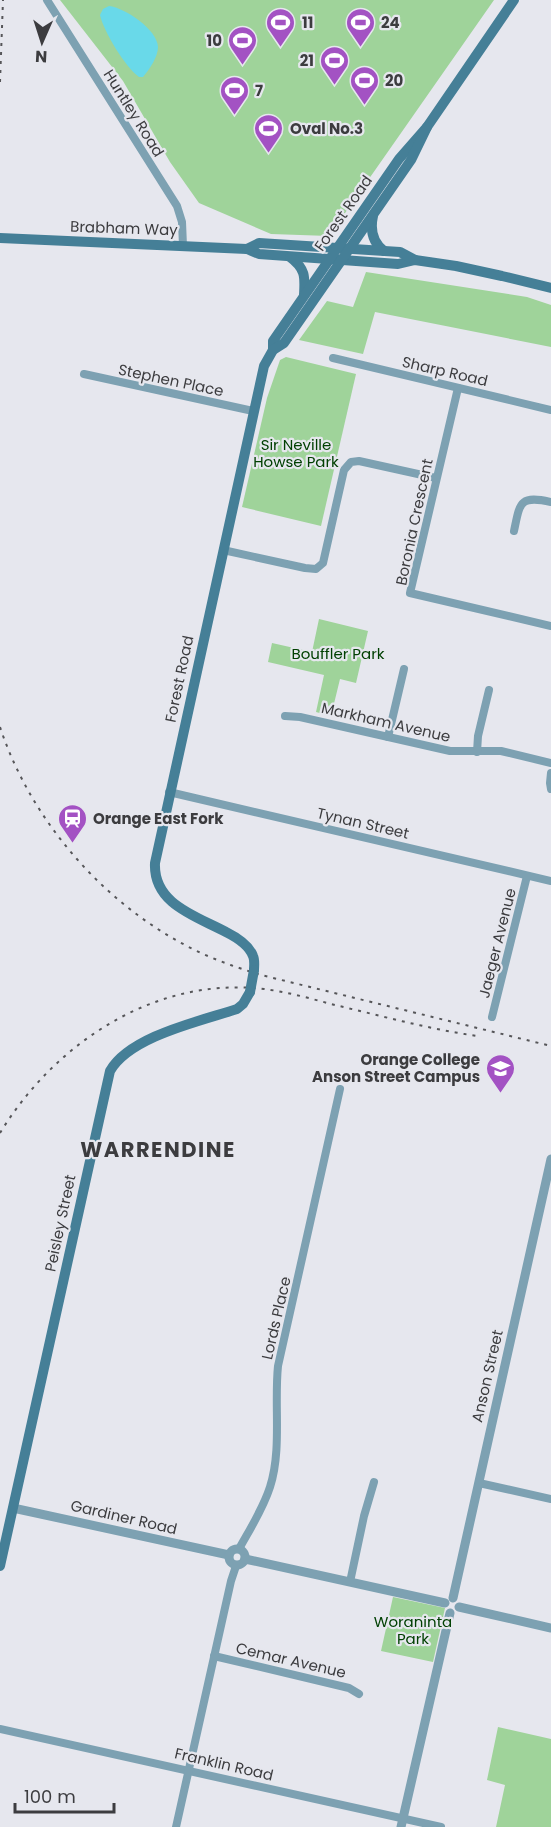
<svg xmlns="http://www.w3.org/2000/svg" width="551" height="1827" viewBox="0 0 551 1827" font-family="Poppins,sans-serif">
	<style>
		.green { fill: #9fd39a }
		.water { fill: #69d9e9 }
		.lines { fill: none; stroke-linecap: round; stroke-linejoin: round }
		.minor { stroke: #7da1b2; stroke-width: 8 }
		.tertiary { stroke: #7da1b2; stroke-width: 9 }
		.secondary { stroke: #457f97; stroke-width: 10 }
		.rail { stroke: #565659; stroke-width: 2; stroke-dasharray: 3 6; stroke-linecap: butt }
		.secondary-bridge { stroke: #457f97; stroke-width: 10 }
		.labels { text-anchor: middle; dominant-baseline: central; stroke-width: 4.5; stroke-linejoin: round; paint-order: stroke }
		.poi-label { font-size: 15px; font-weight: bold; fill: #3c3c3f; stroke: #e6e7ee; text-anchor: start }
		.street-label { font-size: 15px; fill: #3c3c3f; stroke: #e6e7ee }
		.park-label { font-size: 15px; fill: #014002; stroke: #e6e7ee }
		.district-label { font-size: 21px; font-weight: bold; letter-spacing: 1.5px; fill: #3c3c3f; stroke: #e6e7ee }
	</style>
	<rect width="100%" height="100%" fill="#e6e7ee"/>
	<g class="green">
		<path d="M 60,0 L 494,0 L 329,236 L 271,234 L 199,203 L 170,162 L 123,81 Z"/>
		<path d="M 366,272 L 527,297 L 551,305 L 551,347 L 375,312 L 363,354 L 299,340 L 327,301 L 353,307 Z"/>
		<path d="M 286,357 L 356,374 L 321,526 L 242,507 L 267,398 L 280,360 Z"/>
		<path d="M 319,619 L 368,631 L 356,683 L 340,679 L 331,716 L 316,712 L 324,675 L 268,662 L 272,643 L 312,652 Z"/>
		<path d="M 393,1597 L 445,1608 L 433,1662 L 381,1651 Z"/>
		<path d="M 498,1727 L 551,1739 L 551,1827 L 496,1827 L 505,1785 L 487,1780 Z"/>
	</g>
	<path class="water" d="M 109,6 C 125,8 157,29 158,47 C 158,57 149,70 143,77 L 139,77 C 125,67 104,32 100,15 L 103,9 Z"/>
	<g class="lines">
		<g class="minor">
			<path d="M 47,0 L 177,206 L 182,222 L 183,246"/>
			<path d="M 333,358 L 551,410"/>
			<path d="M 84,374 L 253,411"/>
			<path d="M 458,388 L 410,593 L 551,626"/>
			<path d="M 514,531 C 520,503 519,495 551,502"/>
			<path d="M 223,550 L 305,568 L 316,569 L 323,563 L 344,470 L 351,462 L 359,461 L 436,478"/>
			<path d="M 285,716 L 300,717 L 450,751 L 501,751 L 551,763"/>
			<path d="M 388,737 L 404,669"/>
			<path d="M 477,752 L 478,736 L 489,690"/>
			<path d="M 551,773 L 550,783 L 551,789"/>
			<path d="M 169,792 L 551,881"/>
			<path d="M 492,1017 L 527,876"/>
			<path d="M 479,1483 L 551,1499"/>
			<path d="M 239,1549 C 250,1529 263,1509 270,1487 C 282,1450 274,1405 278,1366 L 340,1089"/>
			<path d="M 350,1582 L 364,1516 L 374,1482"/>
			<path d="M 214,1656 L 349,1688 L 359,1694"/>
			<path d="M 0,1729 L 441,1827"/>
			<path d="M 176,1827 L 231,1581 L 236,1566"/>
		</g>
		<g class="tertiary">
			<path d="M 13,1508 L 229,1555"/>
			<circle cx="237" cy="1557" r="8"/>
			<path d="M 245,1559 L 445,1603"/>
			<path d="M 453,1598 L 551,1159"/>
			<path d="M 459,1607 L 551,1628"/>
			<path d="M 401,1827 L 450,1613"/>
		</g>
		<g class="secondary">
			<path d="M 373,216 C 370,230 372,242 384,251"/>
			<path d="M 0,238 L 247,249 L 259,254 L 398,264 L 415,260 L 456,266 L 502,276 L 551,288"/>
			<path d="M 247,249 L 259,243 L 400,252 L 415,260"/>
			<path d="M 290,257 C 306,269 305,277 304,295"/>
			<path d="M 273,350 L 273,341 L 399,159 L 427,127 L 514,0"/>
			<path d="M 254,970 C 254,966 255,960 253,956 C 249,945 236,937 226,932 C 196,916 153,904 155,863 L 264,366 L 273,350 L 284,343 L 411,160 L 427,127"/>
			<path d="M 0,1566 L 110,1071 C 130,1036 201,1021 237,1009 L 243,1004 L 250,992"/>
		</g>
		<g class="rail">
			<path d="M 0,82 L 3,0"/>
			<path d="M 0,727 C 30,818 100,900 185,945 C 209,958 235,967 261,975 L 551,1046"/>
			<path d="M 0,1133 C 55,1043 155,976 264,989 C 288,992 312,999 335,1005 C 382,1016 429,1029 477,1036"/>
		</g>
		<path class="secondary-bridge" d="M 250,992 L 254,970"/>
	</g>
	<defs>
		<symbol id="stadium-pin" viewBox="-11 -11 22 30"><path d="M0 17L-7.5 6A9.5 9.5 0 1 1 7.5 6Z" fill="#a352c3" stroke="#e6e7ee"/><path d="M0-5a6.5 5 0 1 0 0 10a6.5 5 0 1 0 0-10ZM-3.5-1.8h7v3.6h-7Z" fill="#fff"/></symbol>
		<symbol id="station-pin" viewBox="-11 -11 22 30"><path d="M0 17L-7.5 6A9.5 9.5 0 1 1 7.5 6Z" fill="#a352c3" stroke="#e6e7ee"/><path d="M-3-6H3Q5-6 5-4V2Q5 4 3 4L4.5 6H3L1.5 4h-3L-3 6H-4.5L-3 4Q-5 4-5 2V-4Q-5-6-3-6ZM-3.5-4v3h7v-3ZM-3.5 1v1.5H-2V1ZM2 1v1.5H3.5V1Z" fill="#fff"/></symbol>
		<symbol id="university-pin" viewBox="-11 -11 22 30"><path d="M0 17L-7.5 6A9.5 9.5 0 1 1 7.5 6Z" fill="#a352c3" stroke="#e6e7ee"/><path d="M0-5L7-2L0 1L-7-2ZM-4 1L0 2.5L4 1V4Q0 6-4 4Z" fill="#fff"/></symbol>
	</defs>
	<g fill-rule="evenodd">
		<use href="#stadium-pin" x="264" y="6" width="33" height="45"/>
		<use href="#stadium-pin" x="344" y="6" width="33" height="45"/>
		<use href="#stadium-pin" x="226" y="24" width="33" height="45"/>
		<use href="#stadium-pin" x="318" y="44" width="33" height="45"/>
		<use href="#stadium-pin" x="348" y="64" width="33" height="45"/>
		<use href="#stadium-pin" x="218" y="74" width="33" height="45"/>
		<use href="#stadium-pin" x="252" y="112" width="33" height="45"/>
		<use href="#station-pin" x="56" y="802" width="33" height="45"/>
		<use href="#university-pin" x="484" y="1052" width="33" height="45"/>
	</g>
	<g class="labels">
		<g class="poi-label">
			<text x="302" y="22">11</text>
			<text x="381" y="22">24</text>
			<text x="222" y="40" text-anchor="end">10</text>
			<text x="314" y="60" text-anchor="end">21</text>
			<text x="385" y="80">20</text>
			<text x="255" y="90">7</text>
			<text x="290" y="128">Oval No.3</text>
			<text x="93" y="818">Orange East Fork</text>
			<text x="480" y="1059" text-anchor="end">Orange College<tspan x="480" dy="17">Anson Street Campus</tspan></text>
		</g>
		<g class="street-label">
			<text transform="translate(134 113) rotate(58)">Huntley Road</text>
			<text transform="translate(343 213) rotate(-55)">Forest Road</text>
			<text transform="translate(124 228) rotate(2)">Brabham Way</text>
			<text transform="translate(445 371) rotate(13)">Sharp Road</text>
			<text transform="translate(171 380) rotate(12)">Stephen Place</text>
			<text transform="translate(414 522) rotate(-78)">Boronia Crescent</text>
			<text transform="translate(179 679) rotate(-78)">Forest Road</text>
			<text transform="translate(386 722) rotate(13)">Markham Avenue</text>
			<text transform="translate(363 823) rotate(13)">Tynan Street</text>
			<text transform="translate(497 943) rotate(-76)">Jaeger Avenue</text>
			<text transform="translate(60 1223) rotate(-78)">Peisley Street</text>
			<text transform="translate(276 1318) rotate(-77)">Lords Place</text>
			<text transform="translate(487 1376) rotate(-77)">Anson Street</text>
			<text transform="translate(124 1517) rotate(13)">Gardiner Road</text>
			<text transform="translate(291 1660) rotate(13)">Cemar Avenue</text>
			<text transform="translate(224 1764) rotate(13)">Franklin Road</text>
		</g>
		<g class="park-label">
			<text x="296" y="444">Sir Neville<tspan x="296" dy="17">Howse Park</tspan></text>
			<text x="338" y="653">Bouffler Park</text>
			<text x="413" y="1621">Woraninta<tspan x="413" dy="17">Park</tspan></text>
		</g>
		<g class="district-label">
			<text x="158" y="1149">WARRENDINE</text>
		</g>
	</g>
	<g transform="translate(42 42) rotate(183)" stroke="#e6e7ee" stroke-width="4.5" paint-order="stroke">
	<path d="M0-4.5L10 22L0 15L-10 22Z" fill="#3c3c3f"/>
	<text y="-9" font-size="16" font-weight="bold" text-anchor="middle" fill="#3c3c3f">N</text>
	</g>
	<path d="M15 1803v9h99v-9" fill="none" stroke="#3c3c3f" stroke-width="3"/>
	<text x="24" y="1803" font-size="18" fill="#3c3c3f" stroke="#e6e7ee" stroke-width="4.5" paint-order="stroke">100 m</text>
</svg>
